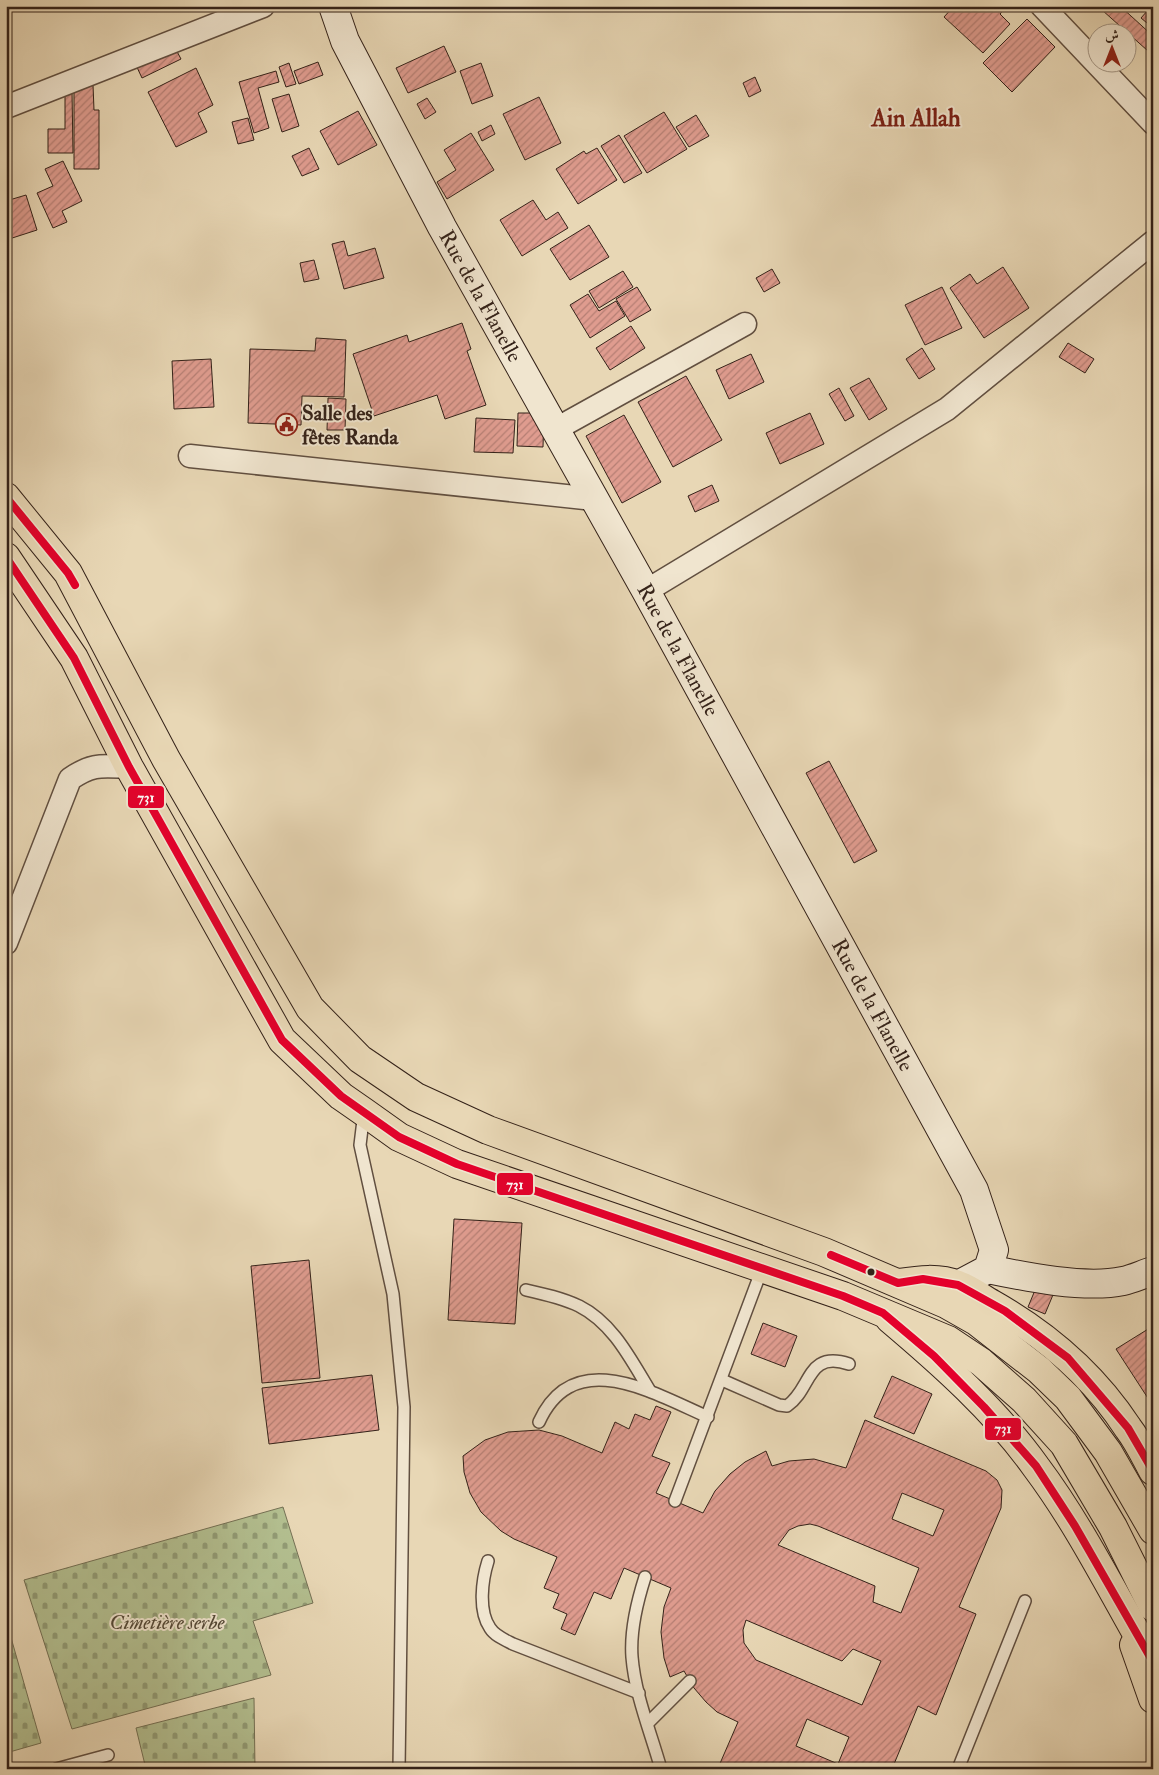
<svg xmlns="http://www.w3.org/2000/svg" width="1159" height="1775" viewBox="0 0 1159 1775" font-family="'IM FELL Double Pica',Amiri,serif">
	<style>
		.cemetery { fill: url(#cemetery-stones); stroke: #747054 }
		.building { fill: url(#building-hatch); stroke: #342219; fill-rule: evenodd }
		.lines { fill: none; stroke-linecap: round; stroke-linejoin: round }
		.lane-casing { stroke: #614f40; stroke-width: 14 }
		.street-casing { stroke: #614f40; stroke-width: 25 }
		.secondary-casing { stroke: #342219; stroke-width: 30 }
		.primary-casing { stroke: #342219; stroke-width: 30 }
		.highway-casing { stroke: #342219; stroke-width: 30 }
		.lane { stroke: #f0e5cf; stroke-width: 11 }
		.street { stroke: #f0e5cf; stroke-width: 22 }
		.secondary { stroke: #f0e5cf; stroke-width: 28 }
		.primary { stroke: #e8d7b5; stroke-width: 28 }
		.highway { stroke: #e8d7b5; stroke-width: 28 }
		.bus-1-casing { stroke: #f0e5cf; stroke-width: 11 }
		.bus-1 { stroke: #e4002b; stroke-width: 8 }
		.bus-dot { fill: #342219; stroke: #f0e5cf; stroke-width: 2 }
		.labels { text-anchor: middle; dominant-baseline: central; stroke-width: 4; stroke-linejoin: round; paint-order: stroke }
		.street-label { font-size: 21px; fill: #342219; stroke: #f0e5cf }
		.poi-label { font-size: 21px; font-weight: bold; fill: #342219; stroke: #f0e5cf; text-anchor: start }
		.park-label { font-size: 21px; font-style: italic; fill: #544937; stroke: #f0e5cf }
		.quarter-label { font-size: 24px; font-weight: bold; fill: #7a1f14; stroke: #f0e5cf }
		.line-badge { stroke: #f0e5cf; stroke-width: 2 }
		.badge-label { font-size: 14px; text-anchor: middle; font-weight: bold; fill: #fff }
	</style>
	<defs>
		<pattern id="cemetery-stones" width="16" height="16" patternUnits="userSpaceOnUse" patternTransform="scale(1.25)"><rect width="16" height="16" fill="#b3bf90"/><path d="M2 7V4a2 2 0 0 1 4 0v3zM10 15v-3a2 2 0 0 1 4 0v3z" fill="#929b75"/></pattern>
		<pattern id="building-hatch" width="6" height="6" patternUnits="userSpaceOnUse" patternTransform="scale(1.25)"><rect width="6" height="6" fill="#df9c8f"/><path d="M-1 1l2-2M0 6l6-6M5 7l2-2" fill="none" stroke="#b67f74"/></pattern>
	</defs>
	<rect width="100%" height="100%" fill="#e8d7b5"/>
	<filter id="stains"><feTurbulence type="fractalNoise" baseFrequency=".004" numOctaves="4"/><feColorMatrix values="0 0 0 0 .2 0 0 0 0 .09 0 0 0 0 .02 0 0 0 .5 -.17"/></filter>
	<radialGradient id="worn" r=".72"><stop offset=".6" stop-color="#630" stop-opacity="0"/><stop offset="1" stop-color="#630" stop-opacity=".3"/></radialGradient>
	<g class="cemetery">
		<path d="M 283,1507 L 313,1603 L 253,1621 L 271,1675 L 72,1729 L 24,1580 Z"/>
		<path d="M 6,1620 L 41,1743 L 6,1753 Z"/>
		<path d="M 254,1698 L 255,1769 L 146,1769 L 136,1728 Z"/>
	</g>
	<g class="building">
		<path d="M 954,6 L 1007,6 L 1000,14 L 1010,24 L 983,53 L 944,17 Z"/>
		<path d="M 1106,6 L 1120,6 L 1153,36 L 1153,46 L 1148,51 L 1102,10 Z"/>
		<path d="M 1143,6 L 1153,6 L 1153,28 L 1141,18 L 1148,10 Z"/>
		<path d="M 1027,19 L 1055,47 L 1012,92 L 983,63 Z"/>
		<path d="M 173,44 L 181,59 L 142,78 L 135,63 Z"/>
		<path d="M 444,46 L 456,72 L 408,93 L 396,68 Z"/>
		<path d="M 318,62 L 323,75 L 299,84 L 294,71 Z"/>
		<path d="M 289,63 L 296,84 L 286,87 L 279,67 Z"/>
		<path d="M 481,63 L 493,96 L 472,104 L 460,71 Z"/>
		<path d="M 196,68 L 213,105 L 198,113 L 207,132 L 176,147 L 148,92 Z"/>
		<path d="M 276,71 L 279,82 L 258,88 L 269,128 L 254,133 L 239,82 Z"/>
		<path d="M 755,77 L 761,91 L 749,97 L 743,83 Z"/>
		<path d="M 74,85 L 93,85 L 94,110 L 99,110 L 99,169 L 74,169 Z"/>
		<path d="M 65,92 L 72,92 L 73,153 L 48,153 L 48,129 L 65,129 Z"/>
		<path d="M 289,94 L 299,126 L 282,132 L 272,99 Z"/>
		<path d="M 539,97 L 561,143 L 525,160 L 503,114 Z"/>
		<path d="M 427,98 L 436,112 L 425,119 L 417,104 Z"/>
		<path d="M 358,111 L 377,145 L 338,165 L 320,131 Z"/>
		<path d="M 664,112 L 687,149 L 647,173 L 624,136 Z"/>
		<path d="M 696,115 L 709,136 L 689,147 L 676,127 Z"/>
		<path d="M 248,118 L 254,140 L 238,144 L 232,122 Z"/>
		<path d="M 491,125 L 495,134 L 482,141 L 478,132 Z"/>
		<path d="M 471,133 L 494,170 L 447,199 L 437,182 L 456,170 L 444,150 Z"/>
		<path d="M 619,135 L 642,173 L 624,183 L 601,146 Z"/>
		<path d="M 309,148 L 319,169 L 302,176 L 292,156 Z"/>
		<path d="M 597,148 L 617,180 L 578,204 L 556,169 L 584,151 L 586,154 Z"/>
		<path d="M 63,161 L 82,201 L 62,211 L 67,222 L 53,228 L 37,193 L 53,186 L 45,169 Z"/>
		<path d="M 26,195 L 37,230 L 6,240 L 6,201 Z"/>
		<path d="M 533,200 L 546,220 L 558,212 L 568,228 L 522,256 L 500,220 Z"/>
		<path d="M 589,225 L 609,257 L 570,280 L 550,249 Z"/>
		<path d="M 344,241 L 348,256 L 375,248 L 384,278 L 344,289 L 332,244 Z"/>
		<path d="M 314,260 L 319,279 L 304,282 L 300,263 Z"/>
		<path d="M 1003,267 L 1029,308 L 984,338 L 950,288 L 970,274 L 977,284 Z"/>
		<path d="M 772,269 L 780,283 L 764,292 L 756,278 Z"/>
		<path d="M 623,271 L 633,287 L 599,308 L 589,291 Z"/>
		<path d="M 637,287 L 651,310 L 630,322 L 616,299 Z"/>
		<path d="M 942,287 L 962,328 L 925,345 L 905,305 Z"/>
		<path d="M 588,294 L 599,311 L 616,301 L 625,316 L 590,338 L 570,305 Z"/>
		<path d="M 462,323 L 471,349 L 467,351 L 486,405 L 445,419 L 437,395 L 374,416 L 353,354 L 407,335 L 409,342 Z"/>
		<path d="M 631,326 L 645,348 L 610,370 L 596,348 Z"/>
		<path d="M 316,338 L 346,340 L 344,397 L 302,396 L 301,425 L 248,423 L 250,349 L 315,351 Z"/>
		<path d="M 1068,343 L 1094,359 L 1085,373 L 1059,357 Z"/>
		<path d="M 922,348 L 935,369 L 919,379 L 906,359 Z"/>
		<path d="M 751,354 L 764,382 L 729,399 L 716,370 Z"/>
		<path d="M 211,359 L 214,407 L 174,409 L 172,361 Z"/>
		<path d="M 686,376 L 722,440 L 673,467 L 638,402 Z"/>
		<path d="M 869,378 L 887,409 L 869,420 L 850,388 Z"/>
		<path d="M 839,388 L 854,416 L 845,421 L 829,394 Z"/>
		<path d="M 328,398 L 346,399 L 345,430 L 327,430 Z"/>
		<path d="M 518,413 L 544,413 L 543,447 L 517,446 Z"/>
		<path d="M 810,413 L 824,444 L 780,464 L 766,433 Z"/>
		<path d="M 624,415 L 661,482 L 622,503 L 586,436 Z"/>
		<path d="M 476,418 L 515,420 L 513,453 L 474,452 Z"/>
		<path d="M 712,485 L 719,501 L 695,512 L 688,496 Z"/>
		<path d="M 829,761 L 877,851 L 854,863 L 806,773 Z"/>
		<path d="M 454,1219 L 522,1223 L 515,1324 L 448,1320 Z"/>
		<path d="M 309,1260 L 320,1378 L 262,1383 L 251,1266 Z"/>
		<path d="M 1038,1283 L 1055,1290 L 1045,1314 L 1028,1307 Z"/>
		<path d="M 763,1323 L 797,1336 L 785,1367 L 751,1354 Z"/>
		<path d="M 1153,1326 L 1153,1406 L 1116,1349 Z"/>
		<path d="M 372,1375 L 379,1430 L 269,1444 L 262,1388 Z"/>
		<path d="M 892,1376 L 932,1394 L 914,1434 L 874,1417 Z"/>
		<path d="M 656,1406 L 671,1412 L 652,1456 L 670,1463 L 656,1493 L 703,1513 L 715,1491 L 730,1474 L 745,1462 L 766,1451 L 772,1466 L 789,1461 L 814,1459 L 846,1468 L 865,1420 L 986,1471 L 997,1480 L 1002,1490 L 1001,1508 L 959,1607 L 976,1614 L 936,1715 L 918,1706 L 892,1769 L 718,1768 L 738,1722 L 717,1712 L 706,1702 L 694,1688 L 684,1671 L 670,1677 L 664,1658 L 661,1632 L 664,1607 L 671,1588 L 624,1568 L 611,1599 L 594,1592 L 575,1635 L 561,1629 L 567,1614 L 553,1608 L 559,1594 L 544,1588 L 557,1557 L 514,1539 L 501,1531 L 481,1512 L 470,1493 L 464,1472 L 463,1456 L 485,1440 L 508,1432 L 539,1430 L 562,1436 L 602,1453 L 615,1422 L 629,1429 L 635,1414 L 650,1420 ZM 902,1493 L 944,1510 L 933,1536 L 892,1519 ZM 810,1524 L 818,1526 L 919,1568 L 901,1613 L 873,1602 L 875,1586 L 778,1545 L 789,1530 L 798,1526 ZM 746,1620 L 842,1661 L 853,1649 L 881,1661 L 862,1705 L 756,1660 L 744,1643 L 743,1630 ZM 807,1719 L 849,1737 L 838,1764 L 796,1746 Z"/>
	</g>
	<g class="lines">
		<defs>
			<g id="lane">
				<path d="M 364,1112 L 360,1145 L 393,1294 L 404,1407 L 399,1769"/>
				<path d="M 526,1290 C 544,1294 562,1298 579,1306 C 613,1323 631,1360 650,1391"/>
				<path d="M 722,1380 L 779,1405 L 787,1406 C 812,1389 806,1350 849,1364"/>
				<path d="M 539,1422 C 574,1345 653,1393 708,1417"/>
				<path d="M 675,1501 L 762,1269"/>
				<path d="M 488,1561 C 482,1580 478,1611 490,1628 C 495,1636 505,1640 513,1644 L 639,1693"/>
				<path d="M 645,1577 C 637,1602 630,1630 632,1657 C 635,1695 651,1733 661,1769"/>
				<path d="M 648,1723 L 690,1681"/>
				<path d="M 56,1769 L 108,1755"/>
				<path d="M 958,1769 L 1025,1601"/>
			</g>
			<g id="street">
				<path d="M 1042,6 L 1153,123"/>
				<path d="M 6,107 L 263,6"/>
				<path d="M 556,429 L 745,324"/>
				<path d="M 190,456 L 594,499"/>
				<path d="M 646,591 L 947,409 L 1153,242"/>
				<path d="M 6,943 L 70,779 C 93,763 102,766 129,767"/>
			</g>
			<g id="secondary">
				<path id="s1" d="M 333,6 L 345,41 L 442,227 L 646,591 L 974,1190 L 994,1250 L 988,1269 L 958,1285"/>
				<path d="M 988,1269 C 1026,1277 1085,1289 1123,1281 C 1133,1279 1143,1274 1153,1271"/>
			</g>
			<g id="primary">
				<path d="M 898,1283 C 918,1280 939,1277 958,1285 C 970,1289 981,1298 992,1304 C 1045,1334 1094,1376 1128,1428 C 1138,1441 1145,1456 1153,1471"/>
				<path d="M 890,1319 C 942,1363 996,1411 1036,1467 C 1081,1527 1115,1597 1153,1662"/>
				<path d="M 1134,1645 L 1153,1699"/>
			</g>
			<g id="highway">
				<path d="M 6,497 L 68,573 L 166,759 L 310,1008 L 360,1059 L 416,1097 L 488,1130 L 824,1252 L 946,1304 L 976,1321 L 1039,1370 L 1068,1398 L 1108,1452 L 1153,1530"/>
				<path d="M 6,557 L 74,658 L 129,767 L 282,1040 L 341,1096 L 364,1112 L 399,1137 L 457,1164 L 843,1296 L 948,1340 L 981,1362 L 1024,1400 L 1064,1444 L 1113,1527 L 1153,1607"/>
			</g>
		</defs>
		<use href="#lane" class="lane-casing"/>
		<use href="#street" class="street-casing"/>
		<use href="#secondary" class="secondary-casing"/>
		<use href="#primary" class="primary-casing"/>
		<use href="#highway" class="highway-casing"/>
		<use href="#lane" class="lane"/>
		<use href="#street" class="street"/>
		<use href="#secondary" class="secondary"/>
		<use href="#primary" class="primary"/>
		<use href="#highway" class="highway"/>
		<defs>
			<g id="bus-1">
				<path d="M 6,497 L 68,573 L 75,585"/>
				<path d="M 6,557 L 74,658 L 129,767 L 282,1040 L 341,1096 L 399,1137 L 457,1164 L 843,1296 L 883,1313 L 934,1356 L 984,1407 L 1036,1466 L 1075,1526 L 1153,1662"/>
				<path d="M 831,1255 L 898,1283 L 923,1279 L 958,1285 L 1005,1311 L 1068,1358 L 1128,1428 L 1153,1471"/>
			</g>
		</defs>
		<use href="#bus-1" class="bus-1-casing"/>
		<use href="#bus-1" class="bus-1"/>
	</g>
	<defs>
		<symbol id="civic-ring" viewBox="-11 -11 22 22"><circle r="9.5" fill="#f0e5cf" stroke="#8f2418" stroke-width="1.5"/><path d="M-.6-6.5H3V-4.5H.6V-3L4-1V1h2V6H-6V1h2V-1L-.6-3ZM-1.2 2.5V6h2.4V2.5Z" fill="#8f2418"/></symbol>
	</defs>
	<g fill-rule="evenodd">
		<use href="#civic-ring" x="274" y="412" width="25" height="25"/>
	</g>
	<circle class="bus-dot" cx="871" cy="1272" r="4.5"/>
	<g class="labels">
		<g class="street-label">
			<text stroke="none"><textPath href="#s1" startOffset="326">Rue de la Flanelle</textPath></text>
			<text stroke="none"><textPath href="#s1" startOffset="731">Rue de la Flanelle</textPath></text>
			<text stroke="none"><textPath href="#s1" startOffset="1136">Rue de la Flanelle</textPath></text>
		</g>
		<g class="poi-label">
			<text x="302" y="413">Salle des<tspan x="302" dy="24">fêtes Randa</tspan></text>
		</g>
		<g class="park-label">
			<text x="167" y="1622">Cimetière serbe</text>
		</g>
		<g class="quarter-label">
			<text x="916" y="118">Ain Allah</text>
		</g>
	</g>
	<g class="line-badge">
		<rect x="127" y="785" width="38" height="24" rx="5" fill="#e4002b"/>
		<rect x="496" y="1172" width="38" height="24" rx="5" fill="#e4002b"/>
		<rect x="984" y="1417" width="38" height="24" rx="5" fill="#e4002b"/>
	</g>
	<g class="badge-label">
		<text x="146" y="802">731</text>
		<text x="515" y="1189">731</text>
		<text x="1003" y="1433">731</text>
	</g>
	<rect width="1159" height="1775" fill="none" stroke="#e8d7b5" stroke-width="25"/>
	<rect x="8" y="8" width="1144" height="1760" fill="none" stroke="#342219" stroke-width="2.5"/>
	<rect x="12" y="12" width="1134" height="1750" fill="none" stroke="#342219"/>
	<g transform="translate(1112 48)"><circle r="24" fill="#f0e5cf" stroke="#a59786"/>
	<path d="M0-4L9 19L0 12L-9 19Z" fill="#8f2418"/>
	<text y="-8" font-size="14" font-weight="bold" text-anchor="middle" fill="#342219">ش</text>
	</g>
	<rect width="100%" height="100%" filter="url(#stains)"/>
	<rect width="100%" height="100%" fill="url(#worn)"/>
</svg>
